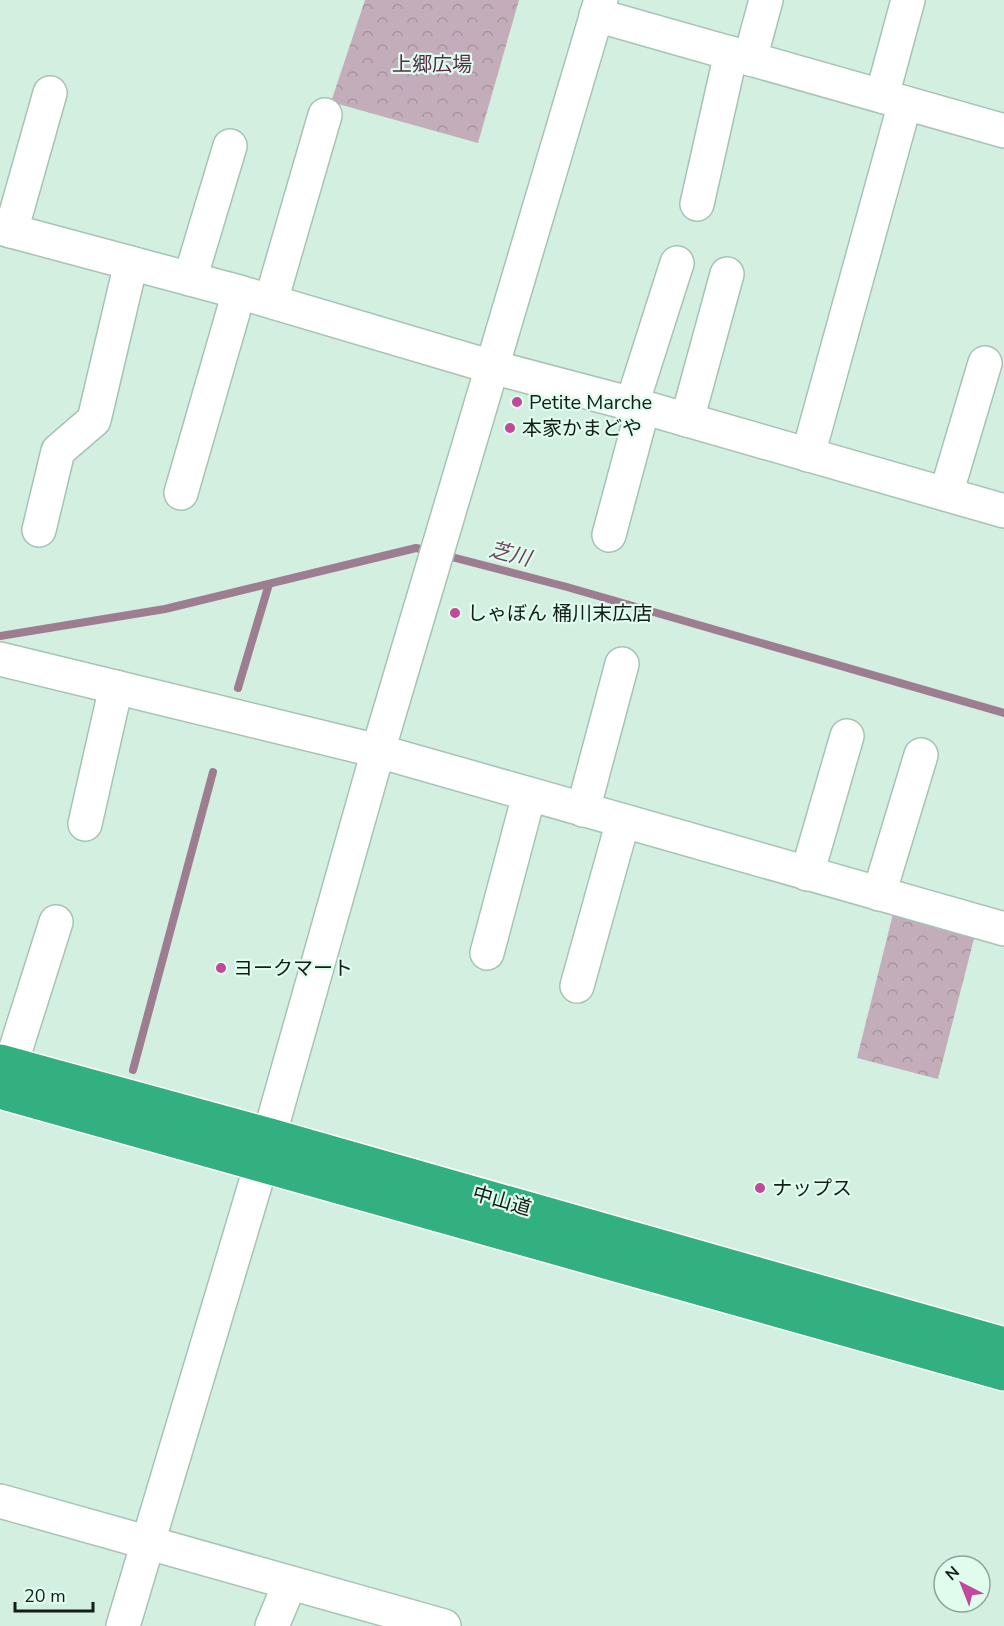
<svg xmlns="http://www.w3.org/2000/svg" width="1004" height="1626" viewBox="0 0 1004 1626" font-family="'Nunito Sans','Noto Sans JP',sans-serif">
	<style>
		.park { fill: url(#park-crowns) }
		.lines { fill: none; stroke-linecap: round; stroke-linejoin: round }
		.stream { stroke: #9c7e90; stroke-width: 8 }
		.minor-casing { stroke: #a7c3b4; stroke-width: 36 }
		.highway-casing { stroke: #fff; stroke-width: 36 }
		.minor { stroke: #fff; stroke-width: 33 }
		.highway { stroke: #32b080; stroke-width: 33 }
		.poi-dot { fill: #c2489b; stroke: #dffced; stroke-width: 2 }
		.labels { text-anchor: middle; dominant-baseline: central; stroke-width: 4.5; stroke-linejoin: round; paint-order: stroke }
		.park-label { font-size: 20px; fill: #582c48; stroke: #dffced }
		.poi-label { font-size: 20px; fill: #131e18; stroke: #dffced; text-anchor: start }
		.street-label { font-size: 20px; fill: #131e18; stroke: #dffced }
		.water-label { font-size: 21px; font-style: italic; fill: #6f415e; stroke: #dffced }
	</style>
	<defs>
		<pattern id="park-crowns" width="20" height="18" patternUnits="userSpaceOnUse" patternTransform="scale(1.5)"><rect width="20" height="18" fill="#c4adba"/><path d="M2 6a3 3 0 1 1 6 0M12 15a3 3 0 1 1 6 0" fill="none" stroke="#a8949f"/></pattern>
	</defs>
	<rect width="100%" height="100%" fill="#d2efe0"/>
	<g class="park">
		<path d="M 365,0 L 519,0 L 478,143 L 331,102 Z"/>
		<path d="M 895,906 L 977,927 L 938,1079 L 857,1058 Z"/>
	</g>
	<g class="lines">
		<g class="stream">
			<path d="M 444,555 L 567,587 L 1004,713"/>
			<path d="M 0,636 L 165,609 L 416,548 L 430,551"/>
			<path d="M 238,688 L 269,584"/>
			<path d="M 133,1070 L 213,772"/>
		</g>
		<defs>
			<g id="minor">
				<path d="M 596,15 L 1004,131"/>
				<path d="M 750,59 L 766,0"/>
				<path d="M 882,96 L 908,0"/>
				<path d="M 697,204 L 731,53"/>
				<path d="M 0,228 L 239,292 L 492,367 L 632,404 L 1004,511"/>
				<path d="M 11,231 L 50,93"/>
				<path d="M 190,279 L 230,146"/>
				<path d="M 271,301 L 325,115"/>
				<path d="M 632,404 L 677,263"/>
				<path d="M 687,420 L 727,274"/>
				<path d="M 808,455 L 905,103"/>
				<path d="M 181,493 L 239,292"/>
				<path d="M 946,494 L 985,363"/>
				<path d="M 39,530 L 58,451 L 94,420 L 131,263"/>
				<path d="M 609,535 L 643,408"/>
				<path d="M 0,659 L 378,751 L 1004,929"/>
				<path d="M 583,810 L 622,664"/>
				<path d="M 85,824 L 116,687"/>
				<path d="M 807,874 L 847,736"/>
				<path d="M 879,894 L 921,755"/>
				<path d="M 487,953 L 529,795"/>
				<path d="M 577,986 L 623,821"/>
				<path d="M 11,1064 L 56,922"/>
				<path d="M 0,1501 L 444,1626"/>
				<path d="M 123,1626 L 261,1165 L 378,751 L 601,0"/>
				<path d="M 272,1626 L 290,1583"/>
			</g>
			<g id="highway">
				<path d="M 0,1061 L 270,1135 L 1004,1344"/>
				<path d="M 0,1092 L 1004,1374"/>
			</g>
		</defs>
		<use href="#minor" class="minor-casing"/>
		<use href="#highway" class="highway-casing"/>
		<use href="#minor" class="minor"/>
		<use href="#highway" class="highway"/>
	</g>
	<g class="poi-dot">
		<circle cx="517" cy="402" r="6"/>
		<circle cx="510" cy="428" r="6"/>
		<circle cx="455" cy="613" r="6"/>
		<circle cx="221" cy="968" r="6"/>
		<circle cx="760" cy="1188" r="6"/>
	</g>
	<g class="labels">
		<g class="park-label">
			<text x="432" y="64">上郷広場</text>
		</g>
		<g class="poi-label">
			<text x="529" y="402">Petite Marche</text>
			<text x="522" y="428">本家かまどや</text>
			<text x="467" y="613">しゃぼん 桶川末広店</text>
			<text x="233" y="968">ヨークマート</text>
			<text x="772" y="1188">ナップス</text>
		</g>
		<g class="street-label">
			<text transform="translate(502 1201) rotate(16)">中山道</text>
		</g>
		<g class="water-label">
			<text transform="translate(510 554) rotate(14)">芝川</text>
		</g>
	</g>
	<g transform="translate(962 1584) rotate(318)"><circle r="28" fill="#dffced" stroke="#8da398" stroke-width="1.5"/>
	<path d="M0-4.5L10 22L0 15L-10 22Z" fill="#c2489b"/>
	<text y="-9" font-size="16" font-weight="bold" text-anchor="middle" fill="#131e18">N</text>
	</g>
	<path d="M15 1602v9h78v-9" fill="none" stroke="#131e18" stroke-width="3"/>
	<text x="24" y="1602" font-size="18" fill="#131e18" stroke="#dffced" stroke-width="4.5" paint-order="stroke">20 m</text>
</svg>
